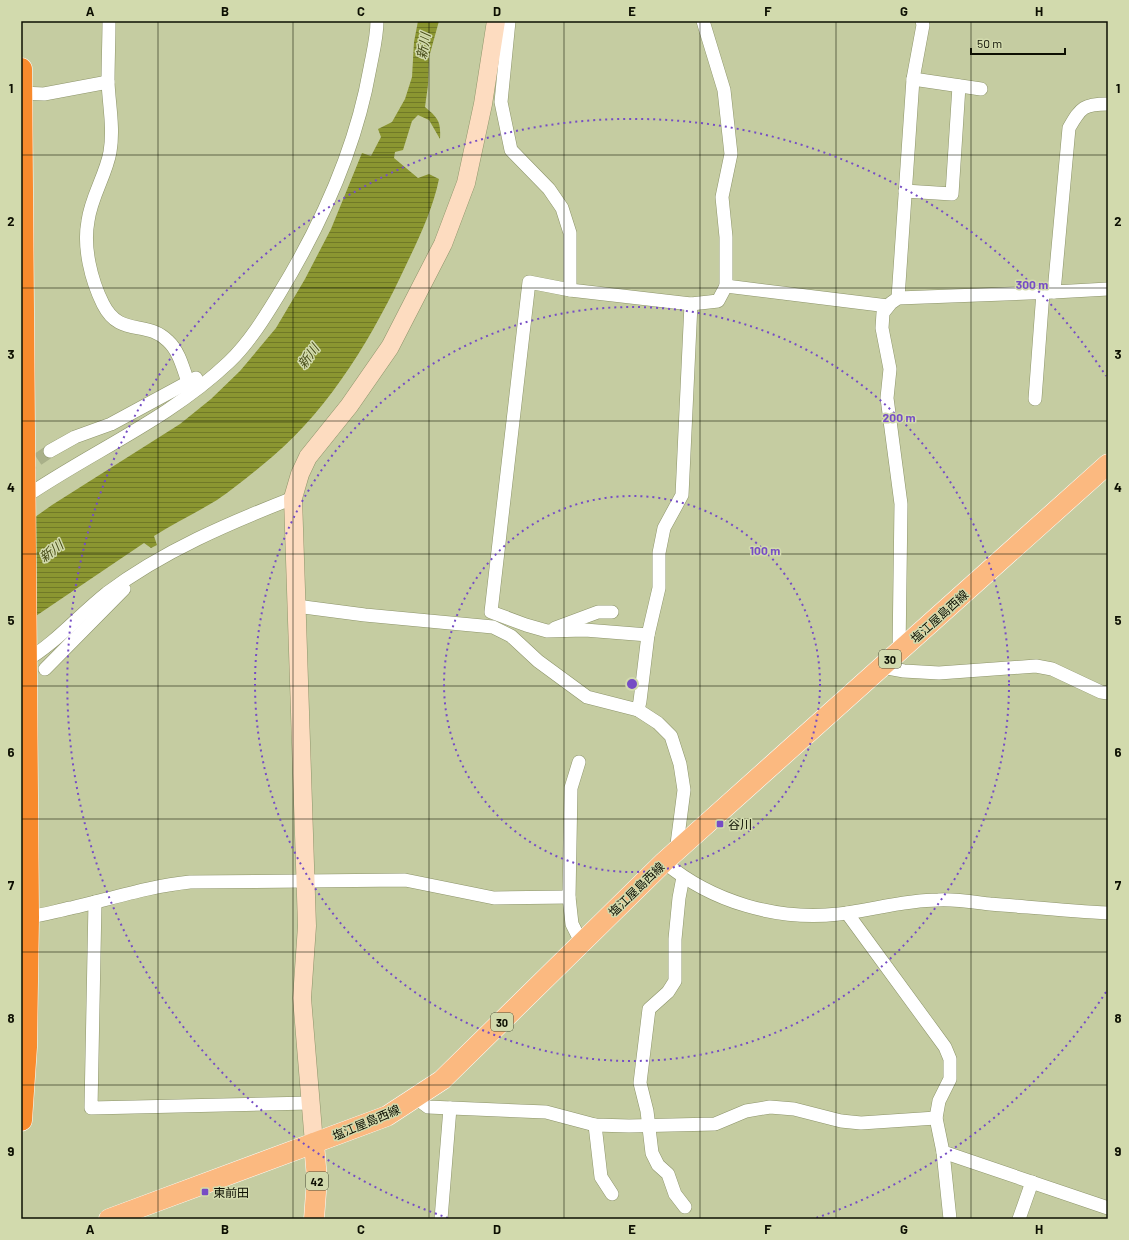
<svg xmlns="http://www.w3.org/2000/svg" width="1129" height="1240" viewBox="0 0 1129 1240" font-family="Barlow,'Noto Sans JP',sans-serif">
	<style>
		.water { fill: url(#water-rules) }
		.lines { fill: none; stroke-linecap: round; stroke-linejoin: round }
		.street-tunnel { stroke: #a9b089; stroke-width: 13; stroke-dasharray: 13 6; stroke-linecap: butt }
		.street-casing { stroke: #8d946a; stroke-width: 14 }
		.secondary-casing { stroke: #8d946a; stroke-width: 19 }
		.primary-casing { stroke: #fff; stroke-width: 21 }
		.highway-casing { stroke: #fff; stroke-width: 23 }
		.street { stroke: #fff; stroke-width: 13 }
		.secondary { stroke: #fddcc0; stroke-width: 18 }
		.primary { stroke: #fbb980; stroke-width: 20 }
		.highway { stroke: #f88a2c; stroke-width: 22 }
		.grid { fill: none; stroke: #0d0f02; stroke-width: 1; stroke-opacity: 0.55 }
		.ring { fill: none; stroke: #764dc5; stroke-width: 2; stroke-dasharray: 2 4 }
		.poi-dot { fill: #764dc5; stroke: #d2daad; stroke-width: 1.5 }
		.labels { text-anchor: middle; dominant-baseline: central; stroke-width: 3; stroke-linejoin: round; paint-order: stroke }
		.shield { fill: #d2daad; stroke: #484c35; stroke-width: 1 }
		.shield-label { font-size: 11px; font-weight: bold; fill: #0d0f02 }
		.street-label { font-size: 12px; fill: #0d0f02; stroke: #d2daad }
		.poi-label { font-size: 12px; fill: #0d0f02; stroke: #d2daad; text-anchor: start }
		.water-label { font-size: 13px; font-style: italic; fill: #474c18; stroke: #d2daad }
		.centre { fill: #764dc5; stroke: #d2daad; stroke-width: 2 }
		.ring-label { font-size: 12px; text-anchor: middle; font-weight: bold; fill: #764dc5; stroke: #d2daad; stroke-width: 3; stroke-linejoin: round; paint-order: stroke }
		.neatline { fill: none; stroke: #0d0f02; stroke-width: 1.5 }
		.grid-label { font-size: 13px; text-anchor: middle; font-weight: bold; fill: #0d0f02 }
	</style>
	<defs>
		<pattern id="water-rules" width="6" height="5" patternUnits="userSpaceOnUse"><rect width="6" height="5" fill="#8b9631"/><path d="M0 2.5h6" fill="none" stroke="#707927"/></pattern>
	</defs>
	<rect width="100%" height="100%" fill="#c5cca1"/>
	<path class="water" d="M 418,21 L 439,21 L 429,57 L 428,85 L 425,107 C 438,118 441,121 440,139 L 429,120 L 418,115 L 412,121 L 403,150 L 395,152 L 394,158 L 418,178 L 429,174 L 439,179 C 433,208 420,236 407,263 C 374,334 332,406 272,457 C 254,472 236,487 217,500 C 196,513 174,523 154,536 L 157,545 L 151,548 L 144,543 L 21,626 L 21,527 L 52,505 L 180,424 L 211,399 L 240,371 L 276,328 L 305,279 L 331,229 L 362,153 L 371,156 L 381,137 L 378,129 L 392,122 L 405,99 L 412,77 L 414,42 Z"/>
	<g class="lines">
		<path class="street-tunnel" d="M 22,470 L 50,451"/>
		<defs>
			<g id="street">
				<path d="M 109,21 C 109,41 108,62 108,82 C 109,105 114,128 110,152 C 106,175 91,197 88,221 C 83,247 91,280 103,304 C 120,338 146,319 168,341 C 179,351 183,368 188,382"/>
				<path d="M 509,21 L 501,102 L 511,150 L 549,189 L 562,208 L 570,233 L 570,290 L 691,304 L 718,301 L 726,286"/>
				<path d="M 703,21 L 724,90 L 731,154 L 722,197 L 726,237 L 726,286 L 888,306"/>
				<path d="M 913,79 L 981,89"/>
				<path d="M 21,93 L 44,94 L 108,82"/>
				<path d="M 1108,104 C 1084,104 1081,107 1069,128 L 1054,292 L 1108,289"/>
				<path d="M 905,191 L 952,194 L 959,86"/>
				<path d="M 570,290 L 529,282 L 491,612 L 526,625 L 547,631 L 585,630 L 648,635"/>
				<path d="M 898,298 L 913,79 L 923,25 L 922,21"/>
				<path d="M 1035,399 L 1043,292"/>
				<path d="M 50,451 L 75,437 L 111,424 L 196,378"/>
				<path d="M 22,499 C 90,452 168,420 229,362 C 249,343 265,317 279,294 C 321,225 356,148 370,68 C 373,52 377,37 377,21"/>
				<path d="M 296,606 L 365,615 L 493,627 L 511,636 L 538,661 L 587,697 L 638,710"/>
				<path d="M 555,628 L 598,612 L 612,612"/>
				<path d="M 899,652 L 901,504 L 887,398 L 890,369 L 882,328 L 883,313 L 891,303 L 898,298 L 1054,292"/>
				<path d="M 25,661 C 56,643 79,615 107,593 C 163,551 229,523 293,498"/>
				<path d="M 882,667 L 904,671 L 939,673 L 1036,666 L 1052,669 L 1101,692 L 1108,693"/>
				<path d="M 45,669 L 124,589"/>
				<path d="M 579,762 L 571,788 L 569,897 L 572,924 L 581,942"/>
				<path d="M 676,852 L 684,790 L 680,764 L 671,736 L 658,723 L 638,710 L 640,701 L 648,635 L 659,588 L 659,553 L 664,528 L 682,495 L 691,304"/>
				<path d="M 664,862 C 712,902 777,921 839,914 C 872,910 905,900 938,900 C 955,899 973,902 990,904 C 1029,907 1069,911 1108,913"/>
				<path d="M 683,877 L 679,898 L 675,939 L 675,981 L 668,992 L 649,1009 L 640,1083 L 647,1111 L 652,1153 L 658,1165 L 668,1174 L 675,1194 L 685,1207"/>
				<path d="M 95,902 L 91,1108 L 310,1103"/>
				<path d="M 847,913 L 945,1047 L 950,1059 L 950,1079 L 939,1101 L 936,1118 L 943,1152 L 1108,1208"/>
				<path d="M 23,917 C 39,917 55,911 71,908 C 110,899 150,886 190,882 L 405,880 L 494,898 L 569,897"/>
				<path d="M 416,1098 L 428,1107 L 546,1112 L 595,1125 L 629,1126 L 715,1124 L 746,1111 L 770,1107 L 794,1109 L 841,1121 L 861,1123 L 936,1118"/>
				<path d="M 595,1125 L 601,1177 L 612,1194"/>
				<path d="M 943,1152 L 950,1219"/>
				<path d="M 441,1219 L 450,1108"/>
				<path d="M 1019,1219 L 1032,1182"/>
			</g>
			<path id="secondary" d="M 314,1143 L 302,998 L 307,926 L 293,498 L 300,474 L 308,457 L 349,406 L 390,347 L 443,244 L 466,183 L 483,104 L 496,21"/>
			<g id="primary">
				<path d="M 314,1143 L 317,1179 L 314,1219"/>
				<path d="M 109,1219 L 387,1116 L 442,1080 L 664,862 L 1108,464"/>
			</g>
			<path id="highway" d="M 21,69 L 28,917 L 26,1047 L 21,1120"/>
		</defs>
		<use href="#street" class="street-casing"/>
		<use href="#secondary" class="secondary-casing"/>
		<use href="#primary" class="primary-casing"/>
		<use href="#highway" class="highway-casing"/>
		<use href="#street" class="street"/>
		<use href="#secondary" class="secondary"/>
		<use href="#primary" class="primary"/>
		<use href="#highway" class="highway"/>
	</g>
	<path class="grid" d="M 158,21 L 158,1219M 293,21 L 293,1219M 429,21 L 429,1219M 564,21 L 564,1219M 700,21 L 700,1219M 836,21 L 836,1219M 971,21 L 971,1219M 21,155 L 1108,155M 21,288 L 1108,288M 21,421 L 1108,421M 21,554 L 1108,554M 21,686 L 1108,686M 21,819 L 1108,819M 21,952 L 1108,952M 21,1085 L 1108,1085"/>
	<g class="ring">
		<circle cx="632" cy="684" r="188"/>
		<circle cx="632" cy="684" r="377"/>
		<path d="M1106 992A565 565 0 0 1 816 1218M448 1218A565 565 0 1 1 1106 376"/>
	</g>
	<g class="poi-dot">
		<rect x="716" y="820" width="8" height="8" rx="2"/>
		<rect x="201" y="1188" width="8" height="8" rx="2"/>
	</g>
	<g class="labels">
		<g class="shield">
			<rect x="879" y="650" width="22" height="18" rx="3"/>
			<rect x="491" y="1013" width="22" height="18" rx="3"/>
			<rect x="306" y="1172" width="22" height="18" rx="3"/>
		</g>
		<g class="shield-label">
			<text x="890" y="659">30</text>
			<text x="502" y="1022">30</text>
			<text x="317" y="1181">42</text>
		</g>
		<g class="street-label">
			<text transform="translate(939 616) rotate(-42)">塩江屋島西線</text>
			<text transform="translate(636 889) rotate(-44)">塩江屋島西線</text>
			<text transform="translate(366 1122) rotate(-23)">塩江屋島西線</text>
		</g>
		<g class="poi-label">
			<text x="728" y="824">谷川</text>
			<text x="213" y="1192">東前田</text>
		</g>
		<g class="water-label">
			<text transform="translate(423 46) rotate(-80)">新川</text>
			<text transform="translate(308 356) rotate(-54)">新川</text>
			<text transform="translate(51 551) rotate(-37)">新川</text>
		</g>
	</g>
	<circle cx="632" cy="684" r="6" class="centre"/>
	<g class="ring-label">
		<text x="1032" y="289">300 m</text>
		<text x="899" y="422">200 m</text>
		<text x="765" y="555">100 m</text>
	</g>
	<rect width="1129" height="1240" fill="none" stroke="#d2daad" stroke-width="44"/>
	<path d="M971 48v6h94v-6" fill="none" stroke="#0d0f02" stroke-width="2"/>
	<text x="977" y="48" font-size="12" fill="#0d0f02" stroke="#d2daad" stroke-width="3" paint-order="stroke">50 m</text>
	<rect x="22" y="22" width="1085" height="1196" class="neatline"/>
	<g class="grid-label">
		<text x="90" y="16">A</text>
		<text x="225" y="16">B</text>
		<text x="361" y="16">C</text>
		<text x="497" y="16">D</text>
		<text x="632" y="16">E</text>
		<text x="768" y="16">F</text>
		<text x="904" y="16">G</text>
		<text x="1039" y="16">H</text>
		<text x="11" y="93">1</text>
		<text x="1118" y="93">1</text>
		<text x="11" y="226">2</text>
		<text x="1118" y="226">2</text>
		<text x="11" y="359">3</text>
		<text x="1118" y="359">3</text>
		<text x="11" y="492">4</text>
		<text x="1118" y="492">4</text>
		<text x="11" y="625">5</text>
		<text x="1118" y="625">5</text>
		<text x="11" y="757">6</text>
		<text x="1118" y="757">6</text>
		<text x="11" y="890">7</text>
		<text x="1118" y="890">7</text>
		<text x="11" y="1023">8</text>
		<text x="1118" y="1023">8</text>
		<text x="11" y="1156">9</text>
		<text x="1118" y="1156">9</text>
		<text x="90" y="1234">A</text>
		<text x="225" y="1234">B</text>
		<text x="361" y="1234">C</text>
		<text x="497" y="1234">D</text>
		<text x="632" y="1234">E</text>
		<text x="768" y="1234">F</text>
		<text x="904" y="1234">G</text>
		<text x="1039" y="1234">H</text>
	</g>
</svg>
